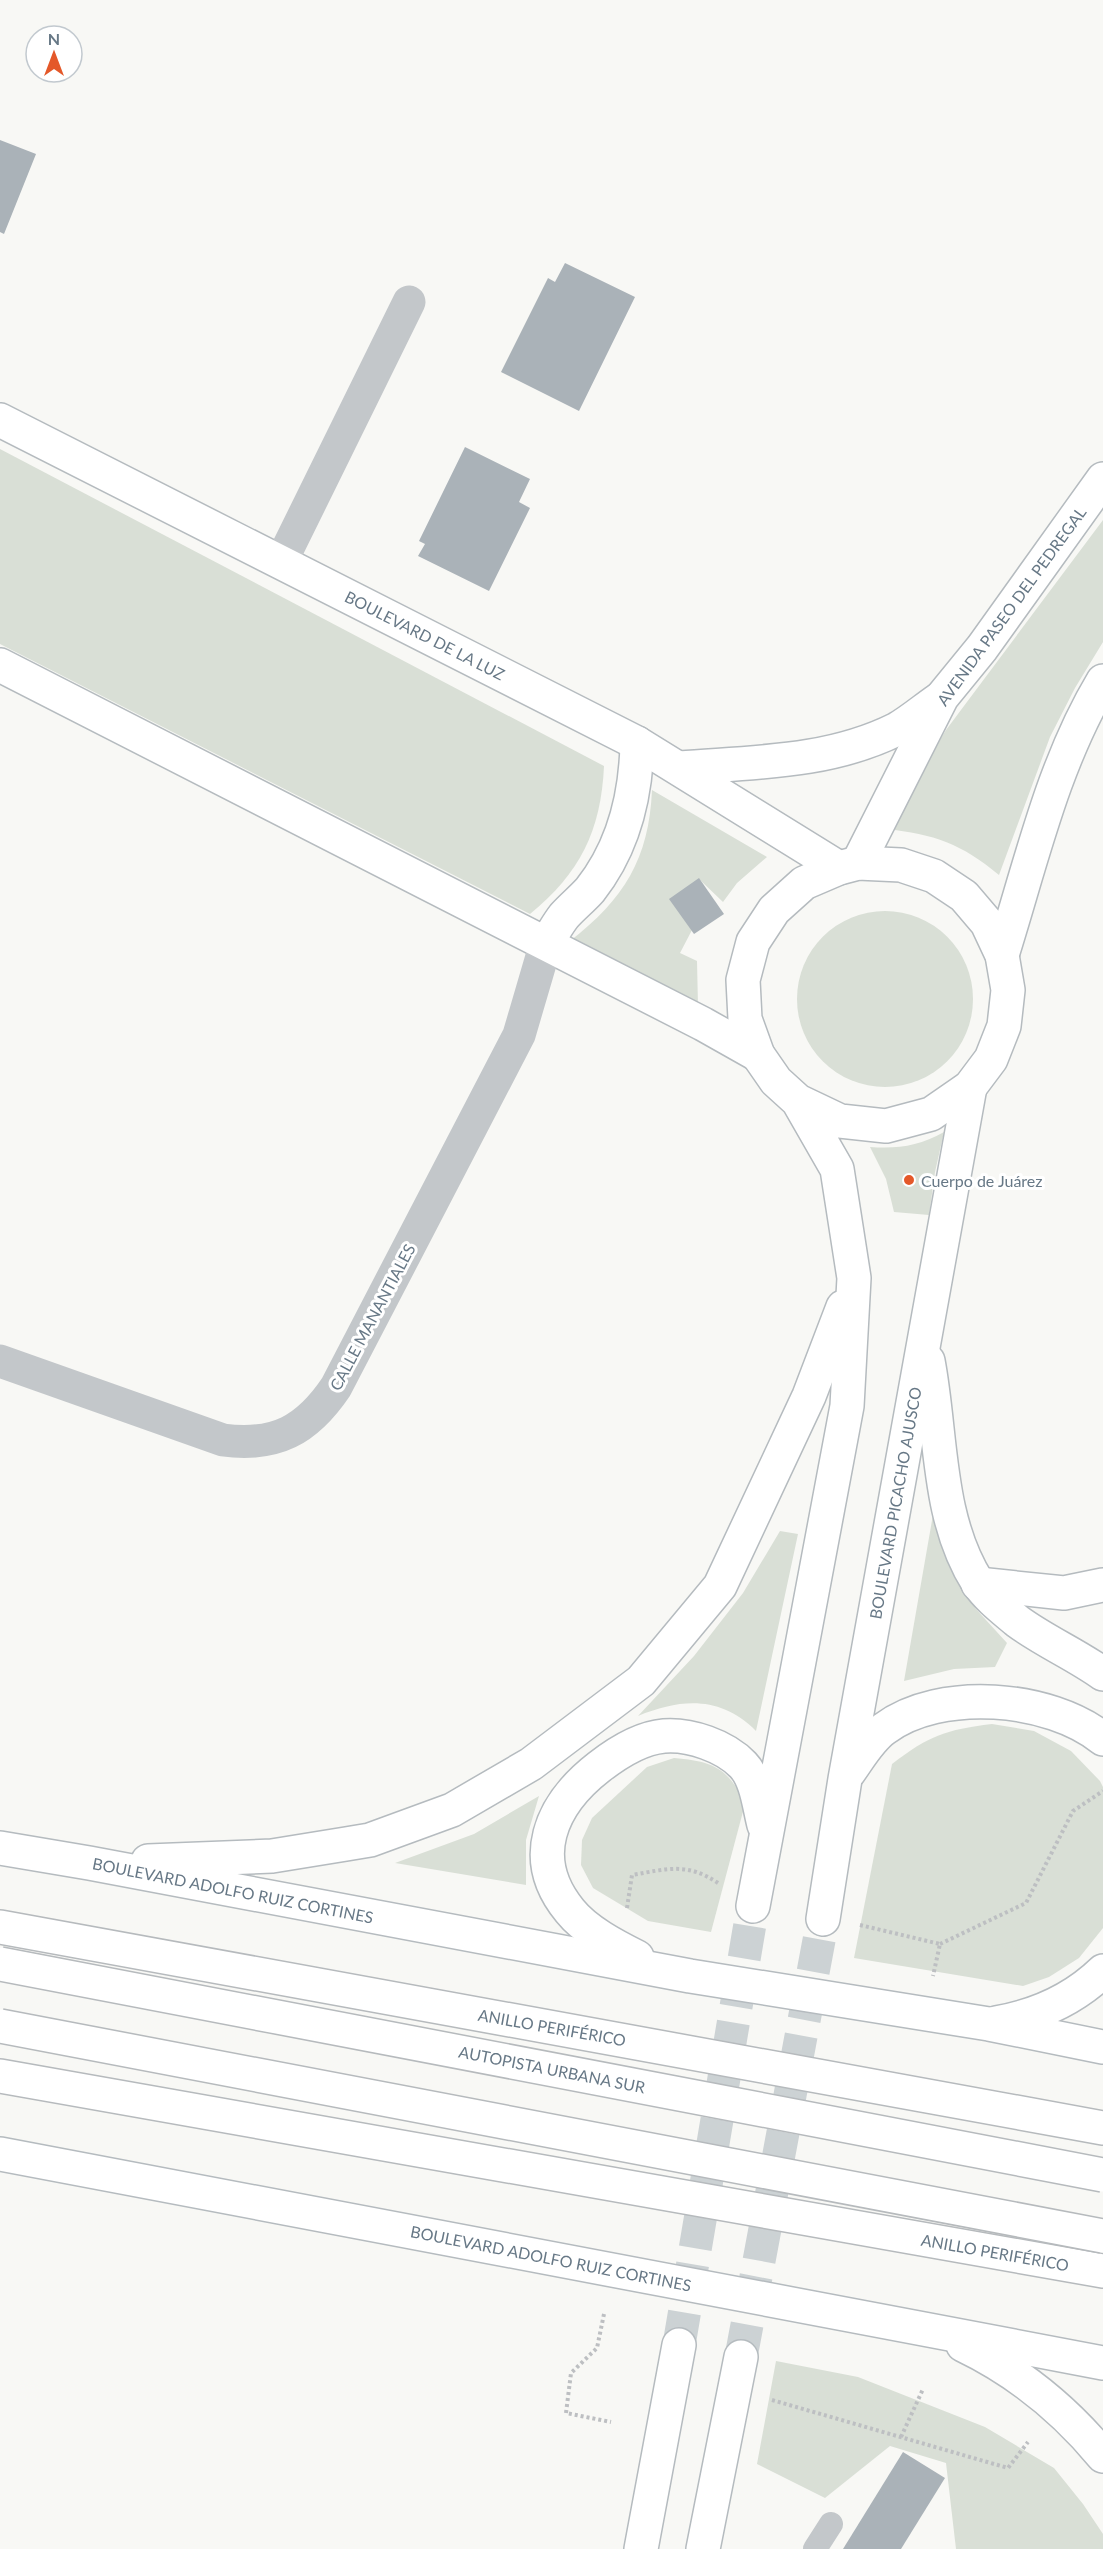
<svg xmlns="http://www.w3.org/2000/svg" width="1103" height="2549" viewBox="0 0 1103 2549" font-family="Lato,sans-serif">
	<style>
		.green { fill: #d9dfd6 }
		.building { fill: #aab2b8 }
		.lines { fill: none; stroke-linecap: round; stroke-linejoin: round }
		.secondary-tunnel { stroke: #ccd2d4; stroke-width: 33; stroke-dasharray: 33 16; stroke-linecap: butt }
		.secondary-casing { stroke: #b5bbbf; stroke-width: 36 }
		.highway-casing { stroke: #b6babd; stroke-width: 36 }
		.path { stroke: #bdbfc2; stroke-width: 4; stroke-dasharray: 3 3; stroke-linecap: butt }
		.lane { stroke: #c3c7ca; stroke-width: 24 }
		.street { stroke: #c3c7ca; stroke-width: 33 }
		.secondary { stroke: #fff; stroke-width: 33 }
		.highway { stroke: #fff; stroke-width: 33 }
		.highway-bridge-casing { stroke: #b6babd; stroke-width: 36; stroke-linecap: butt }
		.highway-bridge { stroke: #fff; stroke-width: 33 }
		.poi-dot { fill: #e45829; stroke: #fff; stroke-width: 2 }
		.labels { text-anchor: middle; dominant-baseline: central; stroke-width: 6; stroke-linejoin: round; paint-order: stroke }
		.street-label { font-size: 16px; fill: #677886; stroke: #fff }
		.poi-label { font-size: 16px; fill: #677886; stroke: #fff; text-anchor: start }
	</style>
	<rect width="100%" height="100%" fill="#f8f8f5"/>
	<g class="green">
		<path d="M 0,449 L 604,766 C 601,831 580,873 530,914 L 0,644 Z"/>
		<path d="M 1103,520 L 1103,642 L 1075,688 L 1050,737 L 999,875 C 962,844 934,834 886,829 L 946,730 Z"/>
		<path d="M 652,790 L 767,857 L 737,883 L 723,902 L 699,879 L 692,930 L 680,953 L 697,961 L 698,1006 L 570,941 C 624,899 649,859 652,790 Z"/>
		<circle cx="885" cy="999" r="88"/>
		<path d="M 944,1132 L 935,1172 L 929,1215 L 894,1212 L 886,1179 L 870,1147 C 898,1149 919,1146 944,1132 Z"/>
		<path d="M 934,1509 L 952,1567 L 975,1608 L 1007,1643 L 995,1667 L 954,1669 L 904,1681 Z"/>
		<path d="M 780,1531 L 798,1534 L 756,1731 C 721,1696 682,1698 638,1716 L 694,1656 L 743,1593 Z"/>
		<path d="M 992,1724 L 1034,1731 L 1071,1751 L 1100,1781 L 1103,1787 L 1103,1928 L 1079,1958 L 1049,1977 L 1023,1986 L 854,1958 L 892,1764 C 930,1735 945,1730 992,1724 Z"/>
		<path d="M 674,1758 C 712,1761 729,1768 745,1804 L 711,1932 L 648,1921 L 593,1888 L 581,1865 L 582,1840 L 592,1818 L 647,1767 Z"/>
		<path d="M 539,1796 L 526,1840 L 526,1885 L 395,1863 L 474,1834 Z"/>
		<path d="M 776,2361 L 858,2377 L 985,2427 L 1054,2468 L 1083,2504 L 1103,2534 L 1103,2549 L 956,2549 L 946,2463 L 890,2446 L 825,2498 L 757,2464 Z"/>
	</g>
	<g class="building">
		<path d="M 0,140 L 36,154 L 4,234 L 0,232 Z"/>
		<path d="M 565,263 L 635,297 L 579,411 L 501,372 L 548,278 L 555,282 Z"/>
		<path d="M 465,447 L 530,479 L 519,502 L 530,508 L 489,591 L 418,556 L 425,544 L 419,541 Z"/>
		<path d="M 699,878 L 724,914 L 694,934 L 669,899 Z"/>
		<path d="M 903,2452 L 945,2478 L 901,2549 L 843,2549 Z"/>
	</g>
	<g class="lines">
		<g class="secondary-tunnel">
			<path d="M 679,2345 L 753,1906"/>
			<path d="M 741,2357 L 823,1919"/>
		</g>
		<defs>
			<g id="secondary">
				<path d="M 0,420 L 637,743 L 839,868"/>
				<path d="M 0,665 L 703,1024 L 758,1055"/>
				<path d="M 680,768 C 754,762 829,763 897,729 C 911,721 925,709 938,700"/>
				<path d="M 858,863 L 942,697 L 982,648 L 1103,479"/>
				<path d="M 546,943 C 552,935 557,925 564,916 C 572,907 582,899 590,890 C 624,847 636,797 637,743"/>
				<path d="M 1002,955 C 1031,863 1053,764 1103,681"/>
				<path d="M 928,1361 C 942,1434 936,1517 978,1583 C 987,1597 1004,1610 1017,1621 C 1044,1641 1075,1654 1103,1674"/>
				<path d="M 978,1584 L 1064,1593 L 1103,1585"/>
				<path d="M 849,1772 C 860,1757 869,1740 884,1729 C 940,1687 1050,1696 1103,1739"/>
				<path d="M 0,1848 L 89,1863 L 690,1976 L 989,2024 L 1103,2047"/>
				<path d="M 148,1861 L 272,1856 L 346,1844 L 370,1840 L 452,1810 L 531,1764 L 641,1681 L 720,1586 L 809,1396 L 843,1307"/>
				<path d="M 753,1906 L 847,1406 L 854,1278 L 837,1169 L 798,1101 L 776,1081 L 758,1055 L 745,1019 L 743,980 L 753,942 L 774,910 L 804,883 L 839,868 L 858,863 L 901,865 L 934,876 L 964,896 L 987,923 L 1002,955 L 1008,990 L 1004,1026 L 991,1059 L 970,1087 L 931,1114 L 886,1126 L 840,1121 L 798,1101"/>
				<path d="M 823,1919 L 845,1779 L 970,1087"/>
				<path d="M 637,1957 C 615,1946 586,1931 570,1911 C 527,1859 550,1805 599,1767 C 617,1753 641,1738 664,1736 C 690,1734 725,1746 743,1765 C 757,1780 759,1806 764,1825"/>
				<path d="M 996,2023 C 1036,2016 1074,1999 1103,1971"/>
				<path d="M 0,2154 L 1103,2363"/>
				<path d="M 963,2345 C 1017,2371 1065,2410 1103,2456"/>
				<path d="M 641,2549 L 679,2345"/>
				<path d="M 703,2549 L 741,2357"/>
			</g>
			<g id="highway">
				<path d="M 0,1927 L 1103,2128"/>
				<path d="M 0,2076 L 1103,2271"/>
			</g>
		</defs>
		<use href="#secondary" class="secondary-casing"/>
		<use href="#highway" class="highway-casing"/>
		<g class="path">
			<path d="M 627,1908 L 632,1875 C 667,1869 687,1862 718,1883"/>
			<path d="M 860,1925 L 940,1944 L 933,1976"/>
			<path d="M 940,1944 L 1026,1903 L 1073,1811 L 1103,1791"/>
			<path d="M 604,2314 L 597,2348 L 571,2373 L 566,2413 L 611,2422"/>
			<path d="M 772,2400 L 1008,2468 L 1028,2442"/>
			<path d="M 901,2437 L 923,2389"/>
		</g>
		<path class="lane" d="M 815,2549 L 831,2524"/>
		<g class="street">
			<path d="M 281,562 L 409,302"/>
			<path d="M 0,1361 L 223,1440 C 276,1447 307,1430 336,1387 L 519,1035 L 546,943"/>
		</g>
		<use href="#secondary" class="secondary"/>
		<use href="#highway" class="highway"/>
		<defs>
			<g id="highway-bridge">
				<path d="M 0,1964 L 1103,2175"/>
				<path d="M 0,2026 L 1103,2236"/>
			</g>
		</defs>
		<use href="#highway-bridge" class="highway-bridge-casing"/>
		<use href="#highway-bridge" class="highway-bridge"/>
	</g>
	<circle class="poi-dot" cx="909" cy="1180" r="6"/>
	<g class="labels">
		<g class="street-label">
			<text transform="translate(1011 606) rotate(-54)">AVENIDA PASEO DEL PEDREGAL</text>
			<text transform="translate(425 635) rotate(27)">BOULEVARD DE LA LUZ</text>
			<text transform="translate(372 1317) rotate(-62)">CALLE MANANTIALES</text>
			<text transform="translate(895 1503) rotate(-80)">BOULEVARD PICACHO AJUSCO</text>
			<text transform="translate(233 1890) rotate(11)">BOULEVARD ADOLFO RUIZ CORTINES</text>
			<text transform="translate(552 2027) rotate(10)">ANILLO PERIFÉRICO</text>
			<text transform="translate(552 2069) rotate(11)">AUTOPISTA URBANA SUR</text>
			<text transform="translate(995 2252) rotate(10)">ANILLO PERIFÉRICO</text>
			<text transform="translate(551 2258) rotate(11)">BOULEVARD ADOLFO RUIZ CORTINES</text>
		</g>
		<g class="poi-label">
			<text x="921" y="1180">Cuerpo de Juárez</text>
		</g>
	</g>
	<g transform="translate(54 54)"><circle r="28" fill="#ffffff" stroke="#c2c9cf" stroke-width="1.5"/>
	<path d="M0-4.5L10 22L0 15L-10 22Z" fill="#e45829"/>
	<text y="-9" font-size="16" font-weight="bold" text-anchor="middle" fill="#677886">N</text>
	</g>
</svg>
